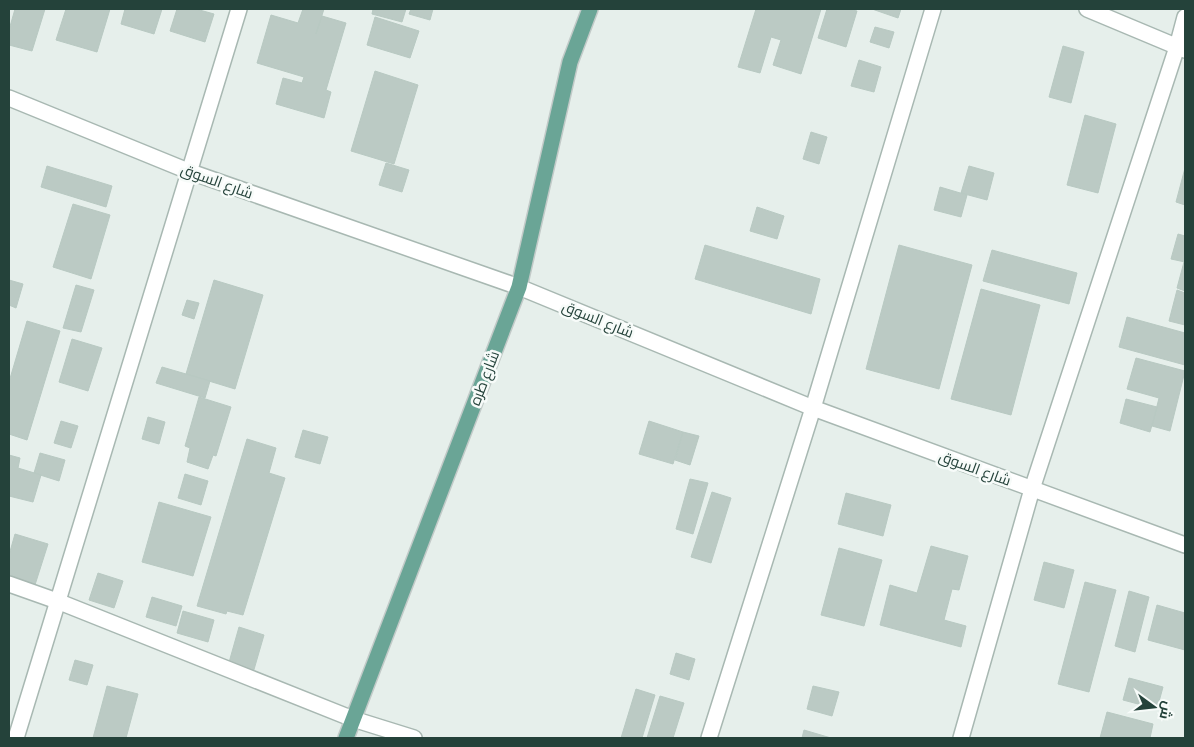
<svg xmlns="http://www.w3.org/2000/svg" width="1194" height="747" viewBox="0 0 1194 747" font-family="'Public Sans',Cairo,sans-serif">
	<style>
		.building { fill: #bbcac4; stroke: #b8c9c2 }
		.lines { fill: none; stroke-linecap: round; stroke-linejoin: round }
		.minor-casing { stroke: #a8b8b2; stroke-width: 18 }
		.primary-casing { stroke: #c2cac8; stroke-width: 18 }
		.minor { stroke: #fff; stroke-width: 15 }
		.primary { stroke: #6aa596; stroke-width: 15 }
		.labels { text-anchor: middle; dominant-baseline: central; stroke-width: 5; stroke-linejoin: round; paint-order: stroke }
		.street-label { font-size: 15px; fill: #24423a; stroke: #f7fbf9 }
	</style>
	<rect width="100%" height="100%" fill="#e6efeb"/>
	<g class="building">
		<path d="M 15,9 L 45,9 L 32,51 L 9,45 L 9,30 Z"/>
		<path d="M 66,9 L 110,9 L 97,52 L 56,40 Z"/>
		<path d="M 125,9 L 162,9 L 154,34 L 121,24 Z"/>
		<path d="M 177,9 L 196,9 L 214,14 L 205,42 L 170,31 Z"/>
		<path d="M 303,9 L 324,9 L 316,34 L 322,16 L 346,23 L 326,90 L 331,92 L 324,118 L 276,104 L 283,78 L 302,83 L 304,77 L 257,63 L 271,15 L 298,23 Z"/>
		<path d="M 373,9 L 406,9 L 402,22 L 372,14 Z"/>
		<path d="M 411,9 L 433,9 L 430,20 L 409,14 Z"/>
		<path d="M 756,9 L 821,9 L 801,74 L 773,65 L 781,40 L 771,37 L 760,73 L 738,67 Z"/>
		<path d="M 827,9 L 848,9 L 857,11 L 846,47 L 818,38 Z"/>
		<path d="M 872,9 L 901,9 L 898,18 Z"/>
		<path d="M 375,17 L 419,31 L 410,58 L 367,45 Z"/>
		<path d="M 875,27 L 894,32 L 889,48 L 870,42 Z"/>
		<path d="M 1063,46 L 1084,52 L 1071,103 L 1049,97 Z"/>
		<path d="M 859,60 L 881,67 L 874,92 L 851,86 Z"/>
		<path d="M 375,71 L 418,85 L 394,164 L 351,151 Z"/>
		<path d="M 1085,115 L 1116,124 L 1098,193 L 1067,185 Z"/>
		<path d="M 811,132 L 827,137 L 819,164 L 803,159 Z"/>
		<path d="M 386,163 L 409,170 L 402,192 L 379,185 Z"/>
		<path d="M 47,166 L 112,186 L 106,207 L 41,187 Z"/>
		<path d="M 969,166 L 994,173 L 987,200 L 961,193 Z"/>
		<path d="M 1185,168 L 1185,205 L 1176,202 Z"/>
		<path d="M 940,187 L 967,195 L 961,217 L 934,210 Z"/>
		<path d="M 73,204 L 110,215 L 91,279 L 53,267 Z"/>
		<path d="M 757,207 L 784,216 L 777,239 L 750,231 Z"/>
		<path d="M 1178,234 L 1185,236 L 1185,262 L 1171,259 Z"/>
		<path d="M 705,245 L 820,279 L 811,314 L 695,279 Z"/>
		<path d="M 899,245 L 972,265 L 939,389 L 866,369 Z"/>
		<path d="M 992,250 L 1077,273 L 1069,304 L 983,281 Z"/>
		<path d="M 1184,262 L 1185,262 L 1185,291 L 1177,288 Z"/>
		<path d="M 9,280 L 23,284 L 16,308 L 9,305 Z"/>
		<path d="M 214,280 L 263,295 L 235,389 L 186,374 Z"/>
		<path d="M 76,285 L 94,290 L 81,332 L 63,328 Z"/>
		<path d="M 981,289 L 1040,305 L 1011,415 L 951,399 Z"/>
		<path d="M 1177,290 L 1185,293 L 1185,325 L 1169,321 Z"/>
		<path d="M 187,300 L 199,303 L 194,319 L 182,315 Z"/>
		<path d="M 1127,317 L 1185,333 L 1185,365 L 1119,347 Z"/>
		<path d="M 27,321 L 60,331 L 27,440 L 9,434 L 9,382 Z"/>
		<path d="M 72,339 L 102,348 L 88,391 L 59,382 Z"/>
		<path d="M 1136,358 L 1185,371 L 1170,431 L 1152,426 L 1159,398 L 1127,389 Z"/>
		<path d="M 162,367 L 210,381 L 205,398 L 156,383 Z"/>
		<path d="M 199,397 L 231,407 L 216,456 L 213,455 L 208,469 L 187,462 L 190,448 L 185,446 Z"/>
		<path d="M 1126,399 L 1157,407 L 1150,432 L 1120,423 Z"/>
		<path d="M 148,417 L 165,422 L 159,444 L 142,439 Z"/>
		<path d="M 61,421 L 78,426 L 71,448 L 54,443 Z"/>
		<path d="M 649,421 L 683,432 L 673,464 L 639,454 Z"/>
		<path d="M 303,430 L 328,437 L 320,464 L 295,457 Z"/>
		<path d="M 683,432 L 699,436 L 690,465 L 675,460 Z"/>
		<path d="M 247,439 L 276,448 L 269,473 L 285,478 L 243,615 L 227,611 L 226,614 L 197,606 Z"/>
		<path d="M 40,453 L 65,460 L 59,481 L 34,473 Z"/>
		<path d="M 9,455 L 20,458 L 18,468 L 41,475 L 33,502 L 9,496 Z"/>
		<path d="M 185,474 L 208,481 L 201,505 L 178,498 Z"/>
		<path d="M 690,479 L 708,483 L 693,534 L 676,529 Z"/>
		<path d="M 712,492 L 731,498 L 711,563 L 691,557 Z"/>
		<path d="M 846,493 L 891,505 L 883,536 L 838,524 Z"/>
		<path d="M 159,502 L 211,517 L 193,576 L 142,562 Z"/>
		<path d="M 15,534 L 48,544 L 34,588 L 9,581 L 9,555 Z"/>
		<path d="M 931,546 L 968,556 L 959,590 L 952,589 L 944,620 L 966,626 L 961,647 L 880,625 L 890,585 L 917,593 Z"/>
		<path d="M 839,548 L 882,560 L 864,626 L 821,615 Z"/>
		<path d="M 1044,562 L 1074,570 L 1064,608 L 1034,600 Z"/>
		<path d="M 98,573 L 123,581 L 114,608 L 89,600 Z"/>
		<path d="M 1085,582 L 1116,590 L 1089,692 L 1058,684 Z"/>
		<path d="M 1129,591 L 1149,597 L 1135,652 L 1115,646 Z"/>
		<path d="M 152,597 L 182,606 L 176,626 L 146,617 Z"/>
		<path d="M 1157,605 L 1185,613 L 1185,650 L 1148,640 Z"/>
		<path d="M 183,611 L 214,620 L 208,642 L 177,633 Z"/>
		<path d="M 239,627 L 264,635 L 253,673 L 228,666 Z"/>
		<path d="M 676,653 L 695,659 L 689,680 L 670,674 Z"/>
		<path d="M 75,660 L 93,665 L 87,685 L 69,680 Z"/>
		<path d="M 1129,678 L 1163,687 L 1157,709 L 1123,700 Z"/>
		<path d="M 107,686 L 138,694 L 126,738 L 93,738 Z"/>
		<path d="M 813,686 L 839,692 L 832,716 L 807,709 Z"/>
		<path d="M 636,689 L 655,695 L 642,738 L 621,738 Z"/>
		<path d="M 660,696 L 684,703 L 673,738 L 647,738 Z"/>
		<path d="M 1107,712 L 1153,724 L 1150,738 L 1100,738 Z"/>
		<path d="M 804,730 L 831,738 L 802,738 Z"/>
	</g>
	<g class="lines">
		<defs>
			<g id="minor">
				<path d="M 1087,9 L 1185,50"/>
				<path d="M 9,98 L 188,171 L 519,287 L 813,408 L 1185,545"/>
				<path d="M 9,584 L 57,601 L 353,719 L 414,738"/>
				<path d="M 16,738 L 239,9"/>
				<path d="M 709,738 L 813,408 L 933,9"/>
				<path d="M 961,738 L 1032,489 L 1177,47 L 1185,17"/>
			</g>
			<path id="primary" d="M 346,738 L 519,287 L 570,62 L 590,9"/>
		</defs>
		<use href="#minor" class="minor-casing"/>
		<use href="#primary" class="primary-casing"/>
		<use href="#minor" class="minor"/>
		<use href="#primary" class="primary"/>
	</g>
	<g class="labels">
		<g class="street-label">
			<text transform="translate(217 181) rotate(20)">شارع السوق</text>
			<text transform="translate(598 319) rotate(22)">شارع السوق</text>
			<text transform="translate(484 378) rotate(-69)">شارع طره</text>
			<text transform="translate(975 468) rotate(20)">شارع السوق</text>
		</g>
	</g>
	<rect width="1194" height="747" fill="none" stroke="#24423a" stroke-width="20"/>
	<g transform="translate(1154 707) rotate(105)" stroke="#f7fbf9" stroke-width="4" paint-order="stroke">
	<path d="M0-4L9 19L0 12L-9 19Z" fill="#24423a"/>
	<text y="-8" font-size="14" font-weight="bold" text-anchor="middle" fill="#24423a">ش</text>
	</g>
</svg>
